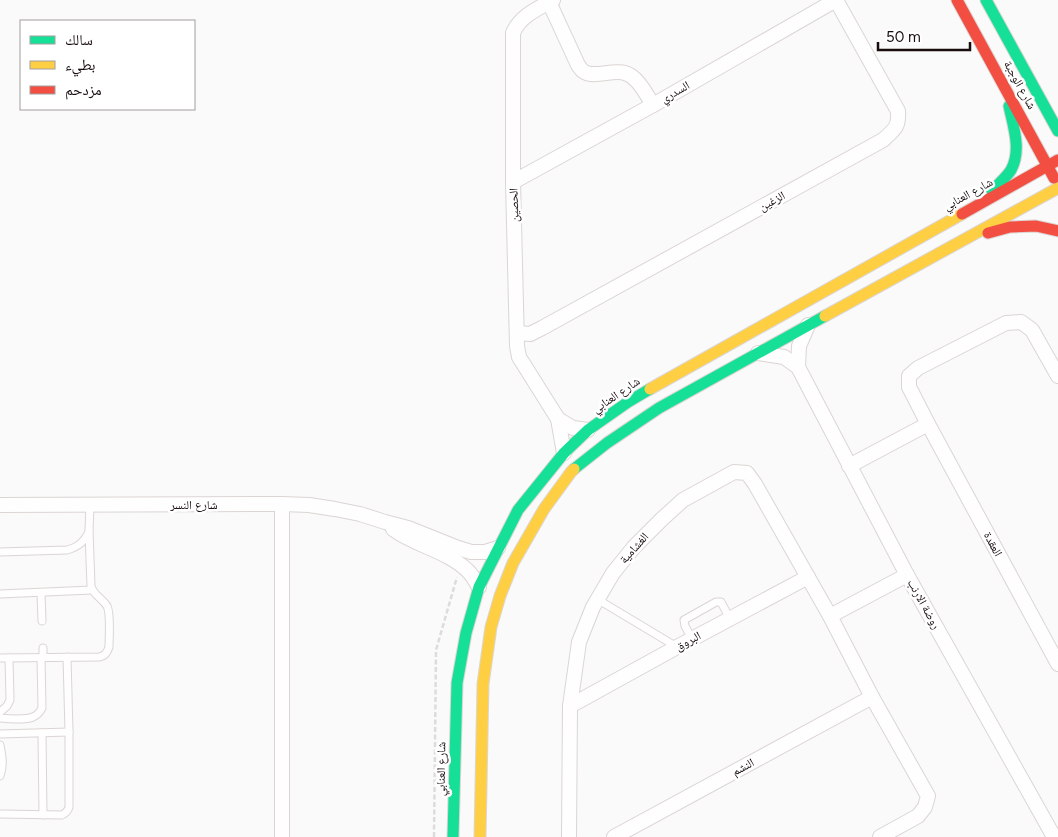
<svg xmlns="http://www.w3.org/2000/svg" width="1058" height="837" viewBox="0 0 1058 837" font-family="Figtree,'Noto Naskh Arabic',sans-serif">
	<style>
		.lines { fill: none; stroke-linecap: round; stroke-linejoin: round }
		.lane-casing { stroke: #dcd5d4; stroke-width: 9 }
		.street-casing { stroke: #dcd5d4; stroke-width: 16 }
		.fast-casing { stroke: #dcd5d4; stroke-width: 13 }
		.slow-casing { stroke: #dcd5d4; stroke-width: 13 }
		.jam-casing { stroke: #dcd5d4; stroke-width: 13 }
		.path { stroke: #dddcdc; stroke-width: 2.5; stroke-dasharray: 5 2.5; stroke-linecap: butt }
		.lane { stroke: #fefefe; stroke-width: 7 }
		.street { stroke: #fefefe; stroke-width: 14 }
		.fast { stroke: #16e098; stroke-width: 11 }
		.slow { stroke: #ffcf43; stroke-width: 11 }
		.jam { stroke: #f24e42; stroke-width: 11 }
		.labels { text-anchor: middle; dominant-baseline: central; stroke-width: 5; stroke-linejoin: round; paint-order: stroke }
		.street-label { font-size: 12px; fill: #190c0c; stroke: #fff }
	</style>
	<rect width="100%" height="100%" fill="#f9faf9"/>
	<g class="lines">
		<defs>
			<g id="lane">
				<path d="M 0,552 L 67,550 C 78,547 84,542 89,532"/>
				<path d="M 41,593 L 42,621"/>
				<path d="M 0,594 L 92,590"/>
				<path d="M 597,599 L 677,647"/>
				<path d="M 692,639 L 685,626 L 684,620 L 716,602 L 721,602 L 730,619"/>
				<path d="M 43,648 L 43,658"/>
				<path d="M 0,658 L 99,657 C 105,656 107,653 109,647 C 109,638 111,613 107,606 C 102,598 94,596 91,586 L 89,531 L 90,505"/>
				<path d="M 0,712 L 7,706 L 10,700 L 9,658"/>
				<path d="M 0,718 C 8,719 26,720 33,717 C 38,715 40,712 42,708 L 41,658"/>
				<path d="M 42,733 L 43,815"/>
				<path d="M 0,734 L 69,732"/>
				<path d="M 0,745 C 2,756 4,765 0,776"/>
				<path d="M 0,814 L 62,815 C 66,813 68,811 69,807 L 69,732 L 67,657"/>
			</g>
			<g id="street">
				<path d="M 553,0 C 537,9 520,16 513,33 L 513,182 L 517,346 L 519,357 L 558,419 L 564,453"/>
				<path d="M 549,2 L 578,65 C 580,67 581,70 583,71 C 592,79 613,69 625,73 C 638,77 646,94 653,105"/>
				<path d="M 513,182 L 653,105 L 836,0"/>
				<path d="M 517,333 L 530,334 L 542,328 L 883,140 C 895,129 899,127 898,111 L 836,0"/>
				<path d="M 758,353 L 784,357 L 798,367 L 907,575 L 1054,837"/>
				<path d="M 798,367 L 799,346 L 808,325"/>
				<path d="M 1058,376 L 1032,330 L 1021,322 L 1006,323 L 918,368 L 909,376 L 909,387 L 928,424 L 1058,664"/>
				<path d="M 558,419 L 573,428 L 588,430"/>
				<path d="M 849,466 L 928,424"/>
				<path d="M 0,505 L 282,504 L 309,505 L 335,509 L 360,514 L 385,522 L 408,528 L 458,548 L 471,552 L 485,552 L 498,548"/>
				<path d="M 393,529 C 416,546 448,551 468,571 C 473,576 476,582 479,587"/>
				<path d="M 830,616 L 907,575"/>
				<path d="M 570,706 L 677,647 L 808,577"/>
				<path d="M 282,837 L 282,504"/>
				<path d="M 569,837 L 570,706 L 579,642 L 593,607 L 613,573 L 634,547 L 662,519 L 683,500 L 734,472 L 747,473 L 755,484 L 830,616 L 872,697 L 928,796 L 925,807 L 918,816 L 880,837"/>
				<path d="M 614,837 L 872,697"/>
			</g>
			<g id="fast">
				<path d="M 986,0 L 1058,131"/>
				<path d="M 992,191 C 998,184 1006,178 1011,170 C 1022,150 1013,126 1009,106"/>
				<path d="M 574,469 L 607,443 L 659,408 L 825,316"/>
				<path d="M 453,837 L 457,683 L 466,633 L 479,587 L 518,510 L 564,453 L 588,430 L 628,402 L 650,389"/>
			</g>
			<g id="slow">
				<path d="M 825,316 L 1058,188"/>
				<path d="M 650,389 L 962,214"/>
				<path d="M 480,837 L 483,684 L 491,627 L 500,596 L 513,563 L 544,509 L 571,472 L 574,469"/>
			</g>
			<g id="jam">
				<path d="M 957,0 L 1054,178"/>
				<path d="M 962,214 L 1058,160"/>
				<path d="M 988,233 L 1010,227 L 1036,226 L 1058,231"/>
			</g>
		</defs>
		<use href="#lane" class="lane-casing"/>
		<use href="#street" class="street-casing"/>
		<use href="#fast" class="fast-casing"/>
		<use href="#slow" class="slow-casing"/>
		<use href="#jam" class="jam-casing"/>
		<path class="path" d="M 434,837 L 436,650 L 457,577"/>
		<use href="#lane" class="lane"/>
		<use href="#street" class="street"/>
		<use href="#fast" class="fast"/>
		<use href="#slow" class="slow"/>
		<use href="#jam" class="jam"/>
	</g>
	<g class="labels">
		<g class="street-label">
			<text transform="translate(1020 85) rotate(61)">شارع الوجبة</text>
			<text transform="translate(675 92) rotate(-30)">السدري</text>
			<text transform="translate(968 194) rotate(-29)">شارع العنابي</text>
			<text transform="translate(772 201) rotate(-29)">الزغين</text>
			<text transform="translate(514 205) rotate(-92)">الحصين</text>
			<text transform="translate(616 395) rotate(-34)">شارع العنابي</text>
			<text x="194" y="505">شارع النسر</text>
			<text transform="translate(993 544) rotate(62)">العقدة</text>
			<text transform="translate(634 548) rotate(-48)">الغشامية</text>
			<text transform="translate(924 604) rotate(61)">روضة الارنب</text>
			<text transform="translate(688 641) rotate(-28)">البروق</text>
			<text transform="translate(743 767) rotate(-29)">النشم</text>
			<text transform="translate(441 769) rotate(-89)">شارع العنابي</text>
		</g>
	</g>
	<rect x="20" y="20" width="175" height="90" fill="#ffffff" stroke="#a39e9e"/>
	<rect x="30" y="36" width="25" height="8" fill="#16e098" stroke="#a39e9e"/>
	<text x="65" y="45" font-size="15" fill="#190c0c">سالك</text>
	<rect x="30" y="61" width="25" height="8" fill="#ffcf43" stroke="#a39e9e"/>
	<text x="65" y="70" font-size="15" fill="#190c0c">بطيء</text>
	<rect x="30" y="86" width="25" height="8" fill="#f24e42" stroke="#a39e9e"/>
	<text x="65" y="95" font-size="15" fill="#190c0c">مزدحم</text>
	<path d="M878 42v8h92v-8" fill="none" stroke="#190c0c" stroke-width="2.5"/>
	<text x="886" y="42" font-size="15" fill="#190c0c" stroke="#ffffff" stroke-width="4" paint-order="stroke">50 m</text>
</svg>
